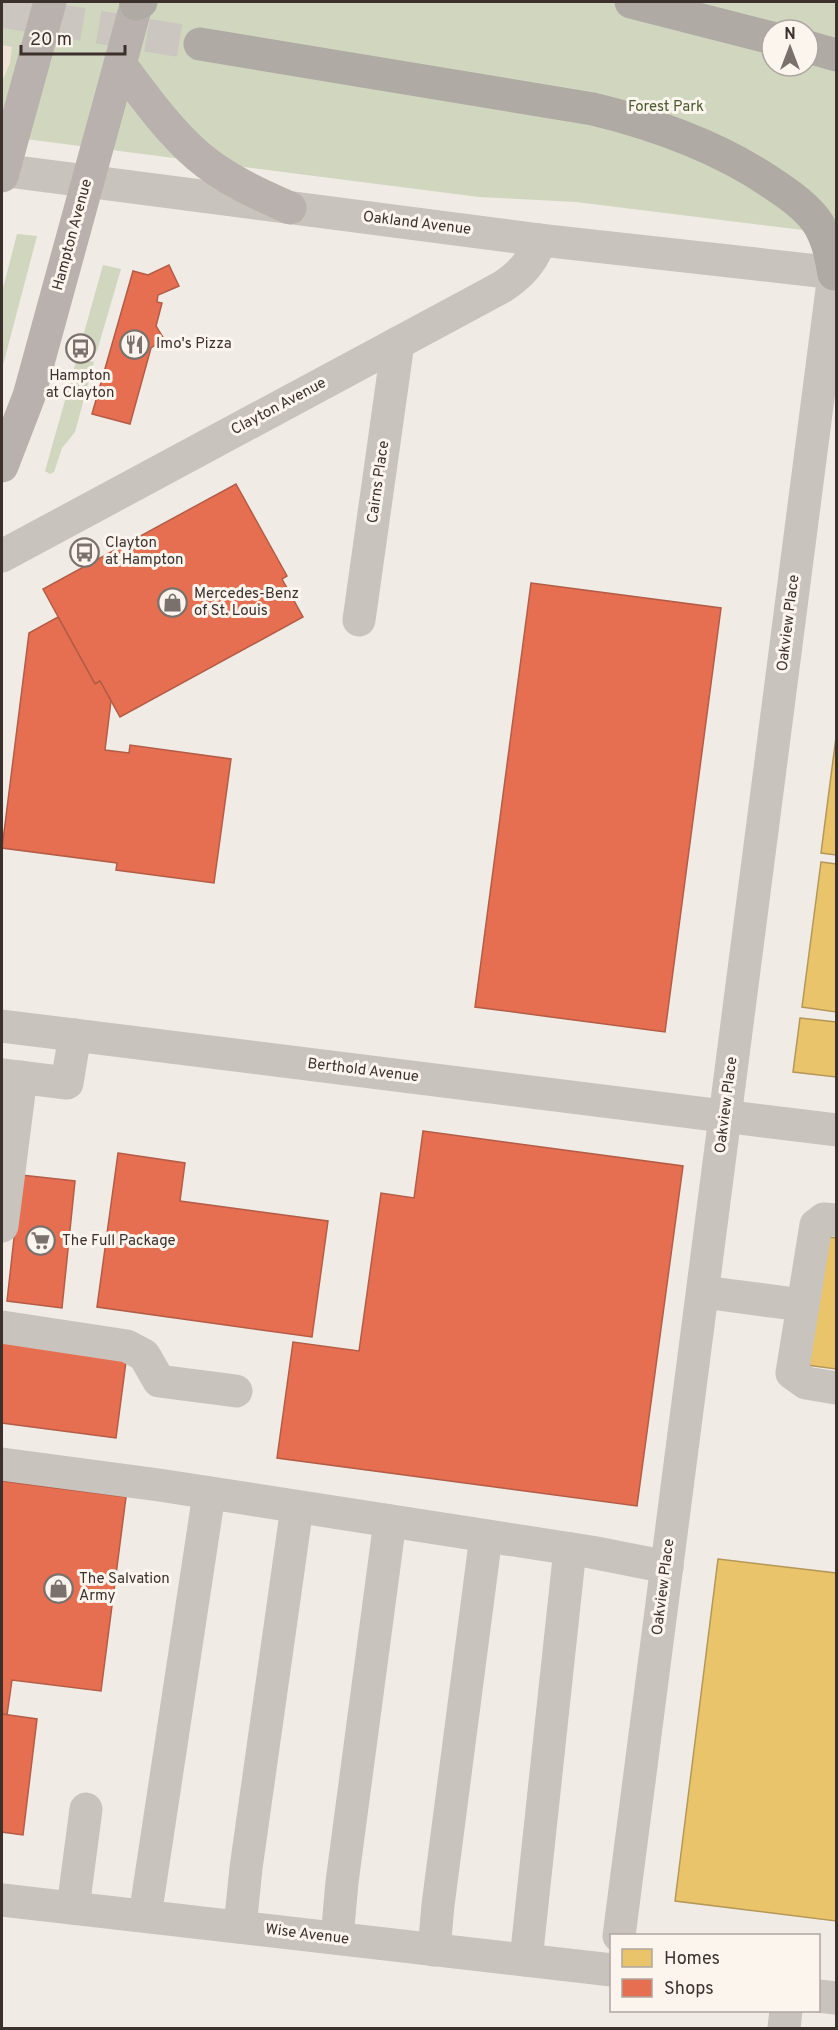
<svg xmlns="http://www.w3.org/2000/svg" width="838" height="2030" viewBox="0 0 838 2030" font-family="Overpass,sans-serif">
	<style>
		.green { fill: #d1d6bf; fill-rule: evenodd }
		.plaza { fill: #eee3d5 }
		.homes { fill: #e9c46a; stroke: #b59857; stroke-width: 1.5 }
		.shops { fill: #e76f51; stroke: #b35c46; stroke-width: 1.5 }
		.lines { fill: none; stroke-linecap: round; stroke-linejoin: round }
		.highway-tunnel { stroke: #ccc6c0; stroke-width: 33; stroke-dasharray: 33 16; stroke-linecap: butt }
		.minor { stroke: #c9c3be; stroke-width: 33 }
		.major { stroke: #b8b1ad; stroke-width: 33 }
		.highway { stroke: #afaaa4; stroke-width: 33 }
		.labels { text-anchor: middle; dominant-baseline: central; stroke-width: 6; stroke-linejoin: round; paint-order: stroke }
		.park-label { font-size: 15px; fill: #4a5a2e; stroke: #fbf5ee }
		.street-label { font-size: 15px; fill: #3b302b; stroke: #fbf5ee }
		.poi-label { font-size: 15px; fill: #3b302b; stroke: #fbf5ee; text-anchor: start }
	</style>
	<rect width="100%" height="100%" fill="#f0ebe5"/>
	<g class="green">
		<path d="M 2,2 L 836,2 L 836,234 L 576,202 L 479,197 L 2,136 ZM 772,30 L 808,30 L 808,66 L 772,66 Z"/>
		<path d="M 17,234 L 37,236 L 2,369 L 2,292 Z"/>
		<path d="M 103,265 L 121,269 L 97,351 L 80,347 Z"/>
		<path d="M 77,358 L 94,362 L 75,432 L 62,448 L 54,472 L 50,474 L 45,471 Z"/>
	</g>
	<path class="plaza" d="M 2,45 L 12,47 L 10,63 L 2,82 Z"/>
	<g class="homes">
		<path d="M 836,737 L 836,855 L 821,853 Z"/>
		<path d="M 821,862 L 836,864 L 836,1012 L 802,1007 Z"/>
		<path d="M 800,1018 L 836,1022 L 836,1077 L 793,1072 Z"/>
		<path d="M 816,1235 L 836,1238 L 836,1369 L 799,1364 Z"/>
		<path d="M 718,1559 L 836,1573 L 836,1921 L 675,1901 Z"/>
	</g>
	<g class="shops">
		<path d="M 169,265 L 179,286 L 158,295 L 157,302 L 162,303 L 156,326 L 164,339 L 151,348 L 130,424 L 92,414 L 133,271 L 148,275 Z"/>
		<path d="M 236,484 L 287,576 L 282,579 L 303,617 L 120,717 L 100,681 L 95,684 L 43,589 Z"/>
		<path d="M 531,583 L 721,608 L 665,1032 L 475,1007 Z"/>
		<path d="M 58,617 L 95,684 L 100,681 L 111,701 L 105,750 L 129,753 L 130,745 L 231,759 L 214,883 L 116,870 L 117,863 L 2,848 L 29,633 Z"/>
		<path d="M 423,1131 L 683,1166 L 637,1506 L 277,1458 L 293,1342 L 359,1351 L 381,1193 L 414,1198 Z"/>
		<path d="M 118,1153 L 185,1163 L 180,1201 L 328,1221 L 312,1337 L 97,1307 Z"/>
		<path d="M 21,1175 L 75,1181 L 62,1308 L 7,1301 Z"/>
		<path d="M 2,1338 L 127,1354 L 116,1438 L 2,1423 Z"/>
		<path d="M 2,1481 L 126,1497 L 101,1691 L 12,1680 L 7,1715 L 2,1714 Z"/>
		<path d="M 2,1714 L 37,1719 L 23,1835 L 2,1832 Z"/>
	</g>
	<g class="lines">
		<path class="highway-tunnel" d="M 2,11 L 200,44"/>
		<g class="minor">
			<path d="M 2,170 L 540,240 L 836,273"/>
			<path d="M 2,556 L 502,287 C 520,275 533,262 540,240"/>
			<path d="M 359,620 L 398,343"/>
			<path d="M 2,1026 L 836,1130"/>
			<path d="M 2,1075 L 67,1083 L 75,1035"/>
			<path d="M 836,1220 L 824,1219 L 816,1225 L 792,1373 L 806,1383 L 836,1388"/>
			<path d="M 2,1226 L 21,1077"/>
			<path d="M 703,1292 L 802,1305"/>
			<path d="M 2,1327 L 127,1346 L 144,1355 L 159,1381 L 236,1391"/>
			<path d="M 2,1464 L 159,1485 L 591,1552 L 667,1567"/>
			<path d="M 2,1900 L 612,1970"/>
			<path d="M 73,1908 L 86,1809"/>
			<path d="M 145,1916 L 209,1494"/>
			<path d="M 240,1927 L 246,1868 L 297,1507"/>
			<path d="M 619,1936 L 834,274"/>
			<path d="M 337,1938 L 342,1882 L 390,1521"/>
			<path d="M 434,1950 L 438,1905 L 486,1536"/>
			<path d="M 526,1960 L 570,1549"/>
			<path d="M 818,1996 L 836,1998"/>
			<path d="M 784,2028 L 786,2010"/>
		</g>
		<g class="major">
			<path d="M 120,64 C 144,96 167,129 198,156 C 225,179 258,194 290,208"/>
			<path d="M 2,176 L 50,2"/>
			<path d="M 2,466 L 29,396 L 137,2"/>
		</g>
		<g class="highway">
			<path d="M 631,2 L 772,38"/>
			<path d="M 136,4 L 141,2"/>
			<path d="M 200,44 L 593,109 C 659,125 723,148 779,188 C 794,198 810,210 819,225 C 828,240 831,257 834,274"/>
			<path d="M 808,47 L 836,55"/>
		</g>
	</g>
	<defs>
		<symbol id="restaurant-ring" viewBox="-11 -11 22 22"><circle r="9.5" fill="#fbf5ee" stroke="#7a716c" stroke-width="1.5"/><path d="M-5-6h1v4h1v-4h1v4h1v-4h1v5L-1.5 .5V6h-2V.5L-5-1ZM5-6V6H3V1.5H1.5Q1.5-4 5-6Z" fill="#7a716c"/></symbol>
		<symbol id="bus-ring" viewBox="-11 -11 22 22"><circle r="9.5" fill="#fbf5ee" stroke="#7a716c" stroke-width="1.5"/><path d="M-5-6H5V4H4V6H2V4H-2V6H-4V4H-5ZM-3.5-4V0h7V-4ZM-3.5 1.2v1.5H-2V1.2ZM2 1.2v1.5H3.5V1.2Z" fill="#7a716c"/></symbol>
		<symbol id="shop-ring" viewBox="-11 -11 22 22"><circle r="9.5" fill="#fbf5ee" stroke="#7a716c" stroke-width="1.5"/><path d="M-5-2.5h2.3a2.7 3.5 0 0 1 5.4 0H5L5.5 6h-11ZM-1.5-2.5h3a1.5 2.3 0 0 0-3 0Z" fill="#7a716c"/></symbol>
		<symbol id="supermarket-ring" viewBox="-11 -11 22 22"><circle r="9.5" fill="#fbf5ee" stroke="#7a716c" stroke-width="1.5"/><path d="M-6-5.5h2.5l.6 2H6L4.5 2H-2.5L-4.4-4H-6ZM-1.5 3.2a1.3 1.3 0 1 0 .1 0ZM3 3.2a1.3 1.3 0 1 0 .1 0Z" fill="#7a716c"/></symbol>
	</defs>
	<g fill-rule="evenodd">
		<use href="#restaurant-ring" x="118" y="328" width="33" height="33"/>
		<use href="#bus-ring" x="64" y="332" width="33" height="33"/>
		<use href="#bus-ring" x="68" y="536" width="33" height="33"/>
		<use href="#shop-ring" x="156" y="586" width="33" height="33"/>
		<use href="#supermarket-ring" x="24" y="1224" width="33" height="33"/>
		<use href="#shop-ring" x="42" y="1572" width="33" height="33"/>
	</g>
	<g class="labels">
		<g class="park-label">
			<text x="666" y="107">Forest Park</text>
		</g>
		<g class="street-label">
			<text transform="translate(417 224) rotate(7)">Oakland Avenue</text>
			<text transform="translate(73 235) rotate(-75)">Hampton Avenue</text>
			<text transform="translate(279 407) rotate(-28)">Clayton Avenue</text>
			<text transform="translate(379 482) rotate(-82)">Cairns Place</text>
			<text transform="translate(789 623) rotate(-83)">Oakview Place</text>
			<text transform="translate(363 1071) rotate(7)">Berthold Avenue</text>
			<text transform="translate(727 1105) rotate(-83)">Oakview Place</text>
			<text transform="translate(664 1587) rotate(-83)">Oakview Place</text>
			<text transform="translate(307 1935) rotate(7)">Wise Avenue</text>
		</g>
		<g class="poi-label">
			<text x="156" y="344">Imo's Pizza</text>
			<text x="80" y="376" text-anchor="middle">Hampton<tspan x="80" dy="17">at Clayton</tspan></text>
			<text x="105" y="543">Clayton<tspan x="105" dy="17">at Hampton</tspan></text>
			<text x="194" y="594">Mercedes-Benz<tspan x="194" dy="17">of St. Louis</tspan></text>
			<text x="62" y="1241">The Full Package</text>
			<text x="79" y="1579">The Salvation<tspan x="79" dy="17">Army</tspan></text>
		</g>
	</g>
	<rect width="838" height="2030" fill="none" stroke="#3b302b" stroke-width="6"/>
	<rect x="610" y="1934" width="210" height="78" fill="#fbf5ee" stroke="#aea6a0" stroke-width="1.5"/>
	<rect x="622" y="1949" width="30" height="18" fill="#e9c46a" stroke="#aea6a0" stroke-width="1.5"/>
	<text x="664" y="1964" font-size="18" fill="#3b302b">Homes</text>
	<rect x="622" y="1979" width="30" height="18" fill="#e76f51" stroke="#aea6a0" stroke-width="1.5"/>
	<text x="664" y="1994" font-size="18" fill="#3b302b">Shops</text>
	<g transform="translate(790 48)"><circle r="28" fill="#fbf5ee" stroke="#aea6a0" stroke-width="1.5"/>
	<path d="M0-4.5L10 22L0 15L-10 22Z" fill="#7a716c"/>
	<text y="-9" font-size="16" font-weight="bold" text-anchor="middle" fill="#3b302b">N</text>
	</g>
	<path d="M21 45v9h104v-9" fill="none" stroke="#3b302b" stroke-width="3"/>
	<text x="30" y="45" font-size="18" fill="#3b302b" stroke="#fbf5ee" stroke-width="4.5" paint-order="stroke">20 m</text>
</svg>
